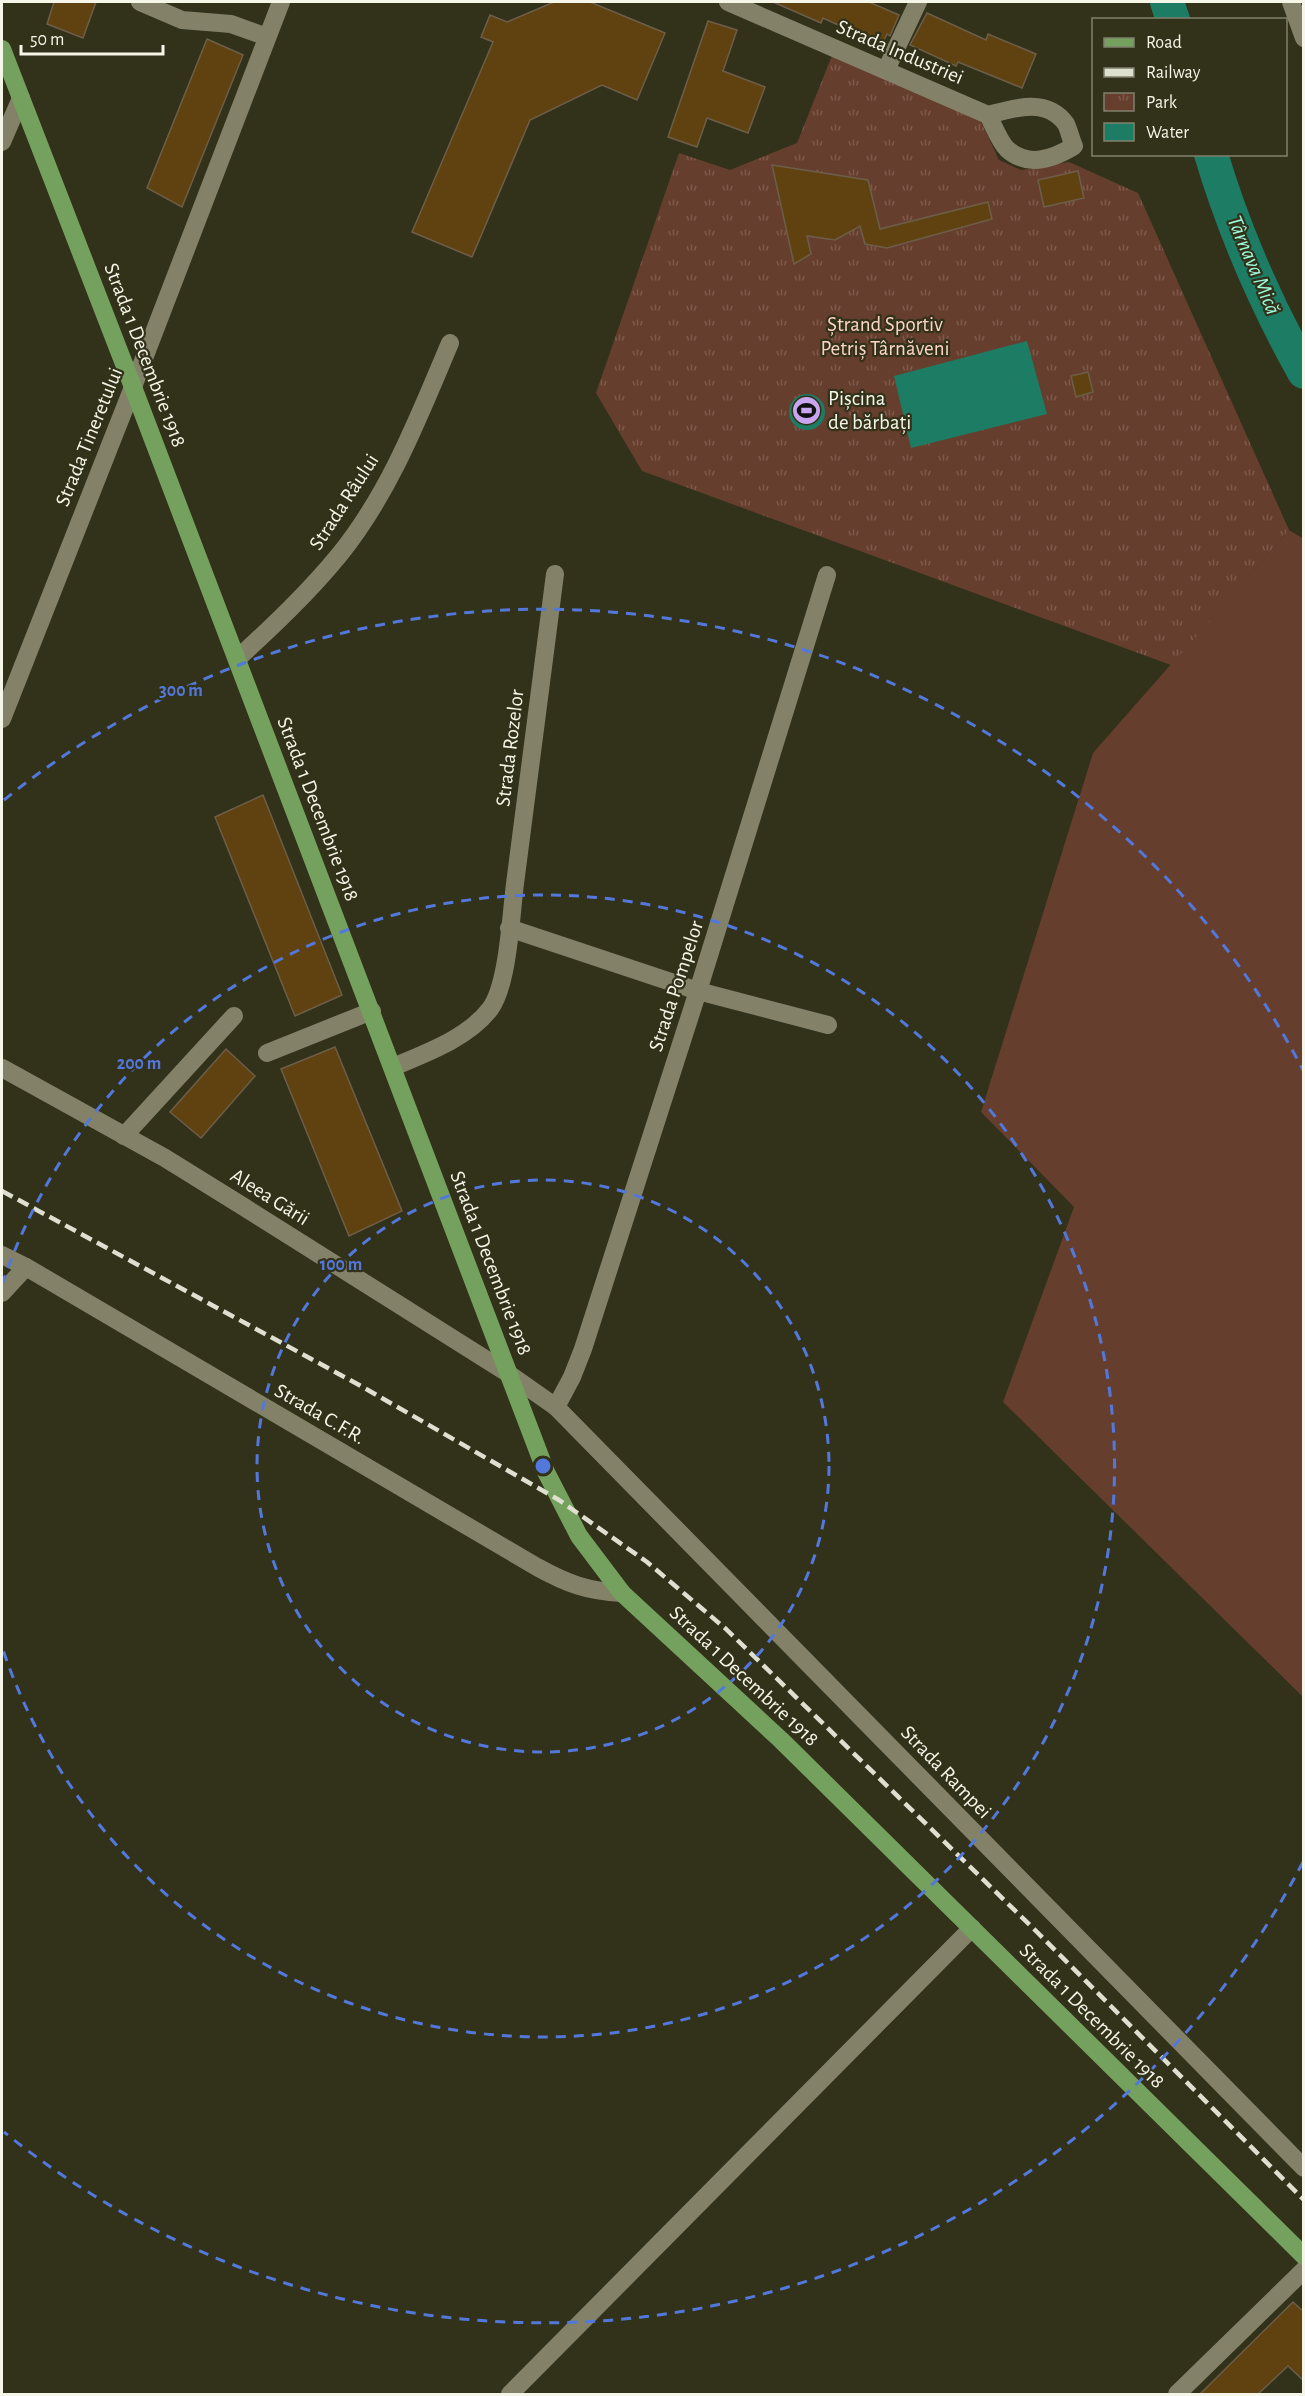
<svg xmlns="http://www.w3.org/2000/svg" width="1305" height="2396" viewBox="0 0 1305 2396" font-family="'Alegreya Sans',sans-serif">
	<style>
		.green { fill: #663e2e }
		.park { fill: url(#park-tufts) }
		.water { fill: #1c7c64 }
		.lines { fill: none; stroke-linecap: round; stroke-linejoin: round }
		.river { stroke: #1c7c64; stroke-width: 34 }
		.building { fill: #604211; stroke: #6d5e49; stroke-width: 1.5 }
		.minor { stroke: #838269; stroke-width: 18 }
		.major { stroke: #75a15e; stroke-width: 18 }
		.rail { stroke: #dfdfd0; stroke-width: 4.5; stroke-dasharray: 12 6; stroke-linecap: butt }
		.ring { fill: none; stroke: #5378dc; stroke-width: 3; stroke-dasharray: 10 8 }
		.labels { text-anchor: middle; dominant-baseline: central; stroke-width: 4.5; stroke-linejoin: round; paint-order: stroke }
		.street-label { font-size: 21px; fill: #f6f6e8; stroke: #32311a }
		.park-label { font-size: 21px; fill: #fcd4c4; stroke: #32311a }
		.poi-label { font-size: 21px; fill: #f6f6e8; stroke: #32311a; text-anchor: start }
		.water-label { font-size: 22px; font-style: italic; fill: #9dfbdc; stroke: #32311a }
		.centre { fill: #5378dc; stroke: #32311a; stroke-width: 3 }
		.ring-label { font-size: 18px; text-anchor: middle; font-weight: bold; fill: #5378dc; stroke: #32311a; stroke-width: 4.5; stroke-linejoin: round; paint-order: stroke }
	</style>
	<defs>
		<pattern id="park-tufts" width="24" height="20" patternUnits="userSpaceOnUse" patternTransform="scale(1.5)"><rect width="24" height="20" fill="#663e2e"/><path d="M3 7l-1-3M5 7V3M7 7l1-3M15 17l-1-3M17 17v-4M19 17l1-3" fill="none" stroke="#7c5a4c"/></pattern>
	</defs>
	<rect width="100%" height="100%" fill="#32311a"/>
	<path class="green" d="M 1289,530 L 1304,539 L 1303,1697 L 1003,1402 L 1074,1207 L 981,1112 L 1093,753 Z"/>
	<path class="park" d="M 835,48 L 975,109 L 999,160 L 1021,170 L 1069,162 L 1138,193 L 1289,530 L 1171,665 L 642,471 L 596,393 L 679,153 L 730,170 L 797,143 Z"/>
	<g class="water">
		<path d="M 1027,341 L 1047,414 L 911,448 L 894,376 Z"/>
		<circle cx="807" cy="412" r="18"/>
	</g>
	<g class="lines">
		<g class="river">
			<path d="M 1167,2 L 1173,20"/>
			<path d="M 1211,154 C 1234,231 1265,302 1304,372"/>
		</g>
	</g>
	<g class="building">
		<path d="M 54,2 L 96,2 L 83,38 L 47,24 Z"/>
		<path d="M 554,2 L 590,2 L 665,33 L 637,100 L 602,85 L 530,120 L 472,257 L 412,232 L 493,42 L 481,37 L 490,15 L 507,22 Z"/>
		<path d="M 773,2 L 869,2 L 899,15 L 890,36 L 887,34 L 882,45 L 823,18 L 821,23 Z"/>
		<path d="M 927,13 L 986,40 L 988,34 L 1036,54 L 1022,88 L 958,62 L 956,66 L 910,45 Z"/>
		<path d="M 708,21 L 737,30 L 723,71 L 765,87 L 748,133 L 707,118 L 697,147 L 668,137 Z"/>
		<path d="M 207,39 L 243,55 L 182,207 L 147,188 Z"/>
		<path d="M 772,165 L 868,180 L 880,229 L 988,202 L 992,219 L 887,248 L 865,244 L 860,226 L 835,240 L 807,236 L 811,254 L 794,264 Z"/>
		<path d="M 1078,171 L 1084,198 L 1044,207 L 1038,180 Z"/>
		<path d="M 1088,372 L 1093,392 L 1076,397 L 1071,376 Z"/>
		<path d="M 263,795 L 342,995 L 295,1016 L 215,817 Z"/>
		<path d="M 335,1047 L 402,1211 L 349,1236 L 281,1069 Z"/>
		<path d="M 226,1049 L 255,1076 L 201,1138 L 170,1112 Z"/>
		<path d="M 1293,2302 L 1304,2312 L 1304,2381 L 1288,2366 L 1258,2394 L 1200,2394 Z"/>
	</g>
	<g class="lines">
		<g class="minor">
			<path d="M 140,2 L 182,20 L 231,24 L 267,37"/>
			<path d="M 728,2 L 988,115 C 1014,108 1047,97 1066,124 C 1069,130 1071,140 1074,146 C 1053,159 1028,168 1007,149 C 999,141 993,124 988,115"/>
			<path d="M 1291,2 L 1304,38"/>
			<path d="M 886,70 L 918,2"/>
			<path d="M 2,142 L 21,98"/>
			<path d="M 237,659 C 273,626 309,592 340,554 C 390,492 419,416 450,343"/>
			<path d="M 2,719 L 133,387 L 281,2"/>
			<path d="M 509,928 L 698,991 L 828,1025"/>
			<path d="M 267,1053 L 372,1011"/>
			<path d="M 393,1067 C 426,1053 468,1038 490,1009 C 509,984 511,909 516,876 C 529,775 542,675 555,574"/>
			<path d="M 2,1068 L 165,1158 L 244,1207 L 509,1374 L 556,1407 L 1304,2168"/>
			<path d="M 124,1136 L 234,1016"/>
			<path d="M 2,1255 L 26,1267 L 537,1567 C 568,1584 587,1591 622,1593"/>
			<path d="M 2,1293 L 26,1267"/>
			<path d="M 556,1407 L 572,1377 L 583,1349 L 698,991 L 827,575"/>
			<path d="M 510,2394 L 972,1928"/>
			<path d="M 1177,2394 L 1304,2270"/>
		</g>
		<path class="major" d="M 2,49 L 133,387 L 546,1472 L 579,1536 L 622,1593 L 781,1740 L 1304,2256"/>
		<path class="rail" d="M 2,1191 L 361,1386 L 559,1500 L 647,1562 L 726,1629 L 1037,1932 L 1304,2200"/>
	</g>
	<g class="ring">
		<circle cx="543" cy="1466" r="286"/>
		<path d="M2 1285A571 571 0 1 1 2 1647"/>
		<path d="M1303 1862A857 857 0 0 1 4 2132M4 800A857 857 0 0 1 1303 1070"/>
	</g>
	<defs>
		<symbol id="stadium-disc" viewBox="-11 -11 22 22"><circle r="9.5" fill="#c8a5ee" stroke="#32311a"/><path d="M0-5a6.5 5 0 1 0 0 10a6.5 5 0 1 0 0-10ZM-3.5-1.8h7v3.6h-7Z" fill="#111"/></symbol>
	</defs>
	<g fill-rule="evenodd">
		<use href="#stadium-disc" x="790" y="394" width="33" height="33"/>
	</g>
	<g class="labels">
		<g class="street-label">
			<text transform="translate(900 52) rotate(23)">Strada Industriei</text>
			<text transform="translate(145 355) rotate(69)">Strada 1 Decembrie 1918</text>
			<text transform="translate(89 437) rotate(-68)">Strada Tineretului</text>
			<text transform="translate(344 502) rotate(-57)">Strada Râului</text>
			<text transform="translate(510 748) rotate(-83)">Strada Rozelor</text>
			<text transform="translate(318 809) rotate(69)">Strada 1 Decembrie 1918</text>
			<text transform="translate(676 986) rotate(-72)">Strada Pompelor</text>
			<text transform="translate(270 1197) rotate(32)">Aleea Gării</text>
			<text transform="translate(491 1263) rotate(69)">Strada 1 Decembrie 1918</text>
			<text transform="translate(320 1414) rotate(30)">Strada C.F.R.</text>
			<text transform="translate(744 1676) rotate(43)">Strada 1 Decembrie 1918</text>
			<text transform="translate(946 1772) rotate(46)">Strada Rampei</text>
			<text transform="translate(1092 2016) rotate(45)">Strada 1 Decembrie 1918</text>
		</g>
		<g class="park-label">
			<text x="885" y="324">Ștrand Sportiv<tspan x="885" dy="24">Petriș Târnăveni</tspan></text>
		</g>
		<g class="poi-label">
			<text x="828" y="398">Pișcina<tspan x="828" dy="24">de bărbați</tspan></text>
		</g>
		<g class="water-label">
			<text transform="translate(1254 265) rotate(67)">Târnava Mică</text>
		</g>
	</g>
	<circle cx="543" cy="1466" r="9" class="centre"/>
	<g class="ring-label">
		<text x="181" y="696">300 m</text>
		<text x="139" y="1069">200 m</text>
		<text x="341" y="1270">100 m</text>
	</g>
	<rect width="1305" height="2396" fill="none" stroke="#f6f6e8" stroke-width="6"/>
	<rect x="1092" y="18" width="195" height="138" fill="#32311a" stroke="#80806c" stroke-width="1.5"/>
	<rect x="1104" y="38" width="30" height="9" fill="#75a15e" stroke="#80806c" stroke-width="1.5"/>
	<text x="1146" y="48" font-size="18" fill="#f6f6e8">Road</text>
	<rect x="1104" y="68" width="30" height="9" fill="#dfdfd0" stroke="#80806c" stroke-width="1.5"/>
	<text x="1146" y="78" font-size="18" fill="#f6f6e8">Railway</text>
	<rect x="1104" y="93" width="30" height="18" fill="url(#park-tufts)" stroke="#80806c" stroke-width="1.5"/>
	<text x="1146" y="108" font-size="18" fill="#f6f6e8">Park</text>
	<rect x="1104" y="123" width="30" height="18" fill="#1c7c64" stroke="#80806c" stroke-width="1.5"/>
	<text x="1146" y="138" font-size="18" fill="#f6f6e8">Water</text>
	<path d="M21 45v9h142v-9" fill="none" stroke="#f6f6e8" stroke-width="3"/>
	<text x="30" y="45" font-size="18" fill="#f6f6e8" stroke="#32311a" stroke-width="4.5" paint-order="stroke">50 m</text>
</svg>
